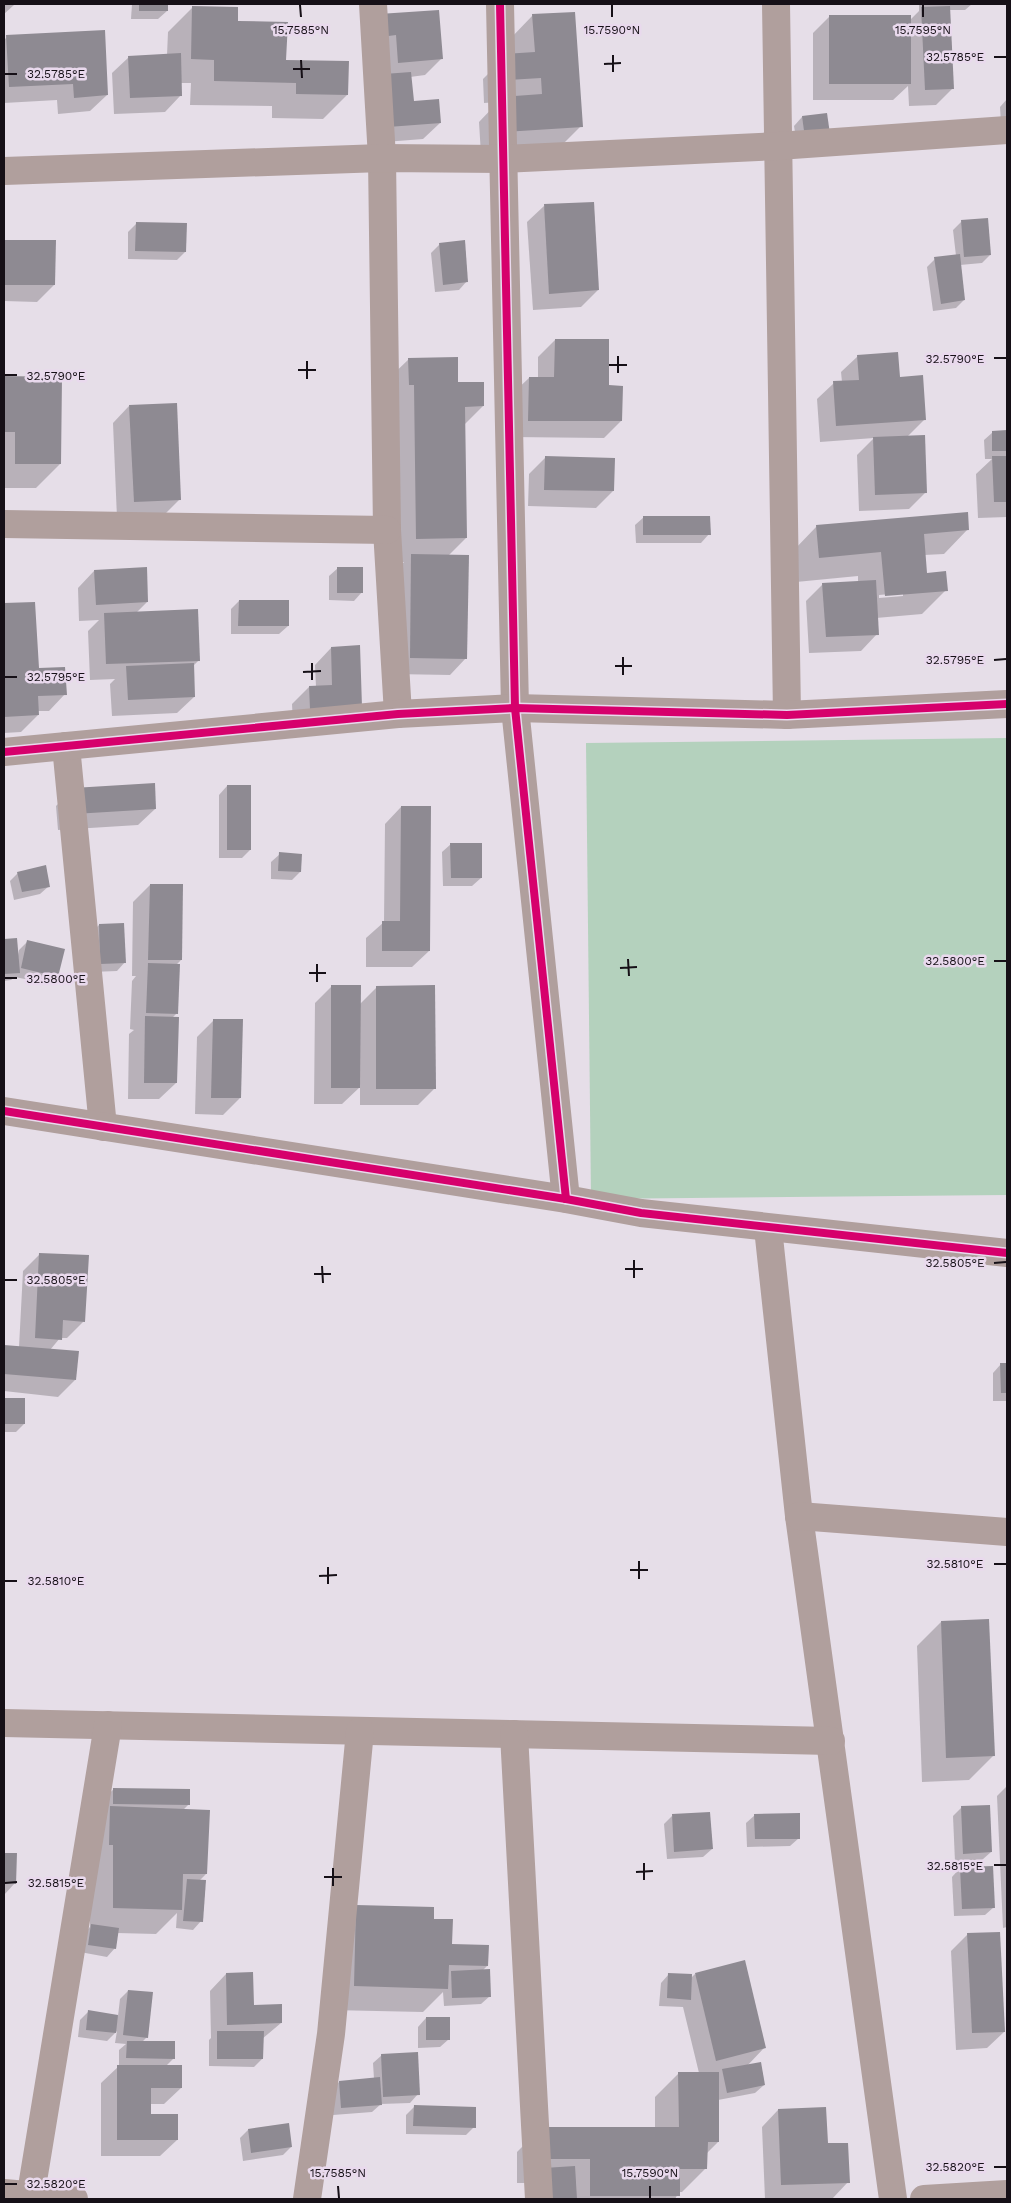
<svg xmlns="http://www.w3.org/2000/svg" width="1011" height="2203" viewBox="0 0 1011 2203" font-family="'Work Sans',sans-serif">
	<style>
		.green { fill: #b4d1bd }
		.shadow { fill: #0003; fill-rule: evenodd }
		.building { fill: #8e8a92 }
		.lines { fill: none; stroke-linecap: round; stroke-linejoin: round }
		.minor { stroke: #b09f9d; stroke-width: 28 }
		.cycleway-casing { stroke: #e9d9ed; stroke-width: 11 }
		.cycleway { stroke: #d6006c; stroke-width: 8 }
		.ticks { fill: none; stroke: #161017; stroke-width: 2 }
		.ticks-label { font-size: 12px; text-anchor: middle; fill: #161017; stroke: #e9d9ed; stroke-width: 5; stroke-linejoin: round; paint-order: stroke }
	</style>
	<rect width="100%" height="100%" fill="#e6dee8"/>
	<path class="green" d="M 1007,738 L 1007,1195 L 591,1199 L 586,743 Z"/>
	<g class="shadow">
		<path d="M 4,4 L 14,4 L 14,5 L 4,14 Z"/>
		<path d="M 132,4 L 167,4 L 167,11 L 158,19 L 131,19 Z"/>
		<path d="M 919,4 L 972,4 L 965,10 L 949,10 L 953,88 L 936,105 L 909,106 L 908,86 L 893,100 L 813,100 L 813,33 L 830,16 L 910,20 L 919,11 Z"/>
		<path d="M 192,8 L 237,22 L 285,61 L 347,95 L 323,119 L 272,118 L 272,106 L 190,105 L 191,83 L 181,83 L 181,95 L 165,112 L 114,114 L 112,73 L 129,57 L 167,55 L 168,32 Z"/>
		<path d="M 533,15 L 581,126 L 557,150 L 481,155 L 479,122 L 498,102 L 484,103 L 483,79 L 507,55 L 509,40 Z"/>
		<path d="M 380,16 L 441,59 L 425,75 L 410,77 L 412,102 L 440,123 L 423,139 L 372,143 Z"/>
		<path d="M 7,37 L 107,95 L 90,111 L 58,114 L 57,100 L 4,103 L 4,40 Z"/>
		<path d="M 1007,99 L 1007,124 L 1001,124 L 1000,107 Z"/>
		<path d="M 826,114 L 797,145 L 794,126 L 802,117 Z"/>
		<path d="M 544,206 L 598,290 L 581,307 L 533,310 L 527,222 Z"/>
		<path d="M 962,221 L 990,255 L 982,263 L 960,265 L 964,300 L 956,308 L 933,311 L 927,267 L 935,259 L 956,256 L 953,230 Z"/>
		<path d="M 136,224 L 185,252 L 177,260 L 128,259 L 128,232 Z"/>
		<path d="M 5,241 L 54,285 L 37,302 L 4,301 Z"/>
		<path d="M 440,244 L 467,281 L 459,290 L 435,292 L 431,253 Z"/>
		<path d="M 555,340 L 608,387 L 621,421 L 604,438 L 512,437 L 512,394 L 529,378 L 538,378 L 538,357 Z"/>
		<path d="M 858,356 L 898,378 L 925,419 L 907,437 L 926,492 L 909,509 L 859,511 L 857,455 L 874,438 L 820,442 L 817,399 L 834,383 L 842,382 L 841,372 Z"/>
		<path d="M 409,359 L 483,406 L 464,425 L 466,538 L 448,556 L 466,658 L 450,675 L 393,674 L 395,572 L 404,562 L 392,562 L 384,383 Z"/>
		<path d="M 4,377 L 61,378 L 60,464 L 36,488 L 4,488 Z"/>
		<path d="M 129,406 L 180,499 L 163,516 L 117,518 L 113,423 Z"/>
		<path d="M 1007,431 L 1007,517 L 978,518 L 976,474 L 992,459 L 985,459 L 984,440 L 993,432 Z"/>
		<path d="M 545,458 L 613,491 L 596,508 L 528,506 L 529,474 Z"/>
		<path d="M 644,517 L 709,534 L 701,543 L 636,543 L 635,525 Z"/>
		<path d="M 817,526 L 968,529 L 944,554 L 924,555 L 926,574 L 946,590 L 922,614 L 876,618 L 877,634 L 861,651 L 809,653 L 806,601 L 823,584 L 858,582 L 858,576 L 796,582 L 793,551 ZM 903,593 L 903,596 L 879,598 L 879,595 Z"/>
		<path d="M 338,568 L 362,592 L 354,601 L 329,600 L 329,576 Z"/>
		<path d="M 94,571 L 147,602 L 136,613 L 199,660 L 192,667 L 194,697 L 177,713 L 112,716 L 110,684 L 115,679 L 90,680 L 88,631 L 99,620 L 79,621 L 78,588 Z"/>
		<path d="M 239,601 L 288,626 L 279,634 L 231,634 L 231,609 Z"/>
		<path d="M 34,603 L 38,670 L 65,694 L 49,711 L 37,711 L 38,715 L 21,732 L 4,733 L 4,604 Z"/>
		<path d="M 331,648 L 361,706 L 293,725 L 292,704 L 309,687 L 316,687 L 315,665 Z"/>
		<path d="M 227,786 L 250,850 L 242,858 L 219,858 L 219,795 Z"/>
		<path d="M 73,789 L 155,809 L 138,825 L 58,830 L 56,806 Z"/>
		<path d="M 401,807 L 429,951 L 412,967 L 366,967 L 366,938 L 384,922 L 385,824 Z"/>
		<path d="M 451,844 L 481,878 L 472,886 L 443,886 L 442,852 Z"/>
		<path d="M 280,854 L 301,855 L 300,872 L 292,880 L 271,879 L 271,862 Z"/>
		<path d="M 18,873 L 49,886 L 40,894 L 14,900 L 10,881 Z"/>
		<path d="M 150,885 L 181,960 L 176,965 L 177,1013 L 172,1018 L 176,1083 L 159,1099 L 128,1099 L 129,1034 L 134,1030 L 130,1029 L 132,981 L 136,976 L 132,976 L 133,902 Z"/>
		<path d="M 99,925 L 125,962 L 117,971 L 92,972 L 91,933 Z"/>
		<path d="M 16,940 L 18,955 L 19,950 L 28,941 L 57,976 L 49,984 L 15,977 L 11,980 L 4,981 L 4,941 Z"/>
		<path d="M 332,986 L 360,1004 L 377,987 L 435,1088 L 418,1105 L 360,1105 L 360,1087 L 342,1104 L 314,1104 L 315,1003 Z"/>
		<path d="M 213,1021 L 240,1098 L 223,1115 L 195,1114 L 197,1037 Z"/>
		<path d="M 39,1255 L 84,1321 L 67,1338 L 60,1338 L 50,1350 L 75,1380 L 58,1397 L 4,1391 L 4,1346 L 19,1347 L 23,1271 Z"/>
		<path d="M 1001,1364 L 1007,1364 L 1007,1401 L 993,1401 L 993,1373 Z"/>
		<path d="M 4,1399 L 24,1399 L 24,1424 L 16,1432 L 4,1432 Z"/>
		<path d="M 941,1622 L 993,1756 L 969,1780 L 922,1782 L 917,1646 Z"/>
		<path d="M 1007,1786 L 1007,1927 L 1003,1928 L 997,1796 Z"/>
		<path d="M 114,1789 L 189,1804 L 183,1810 L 206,1874 L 199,1881 L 201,1921 L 193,1930 L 176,1928 L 177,1913 L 156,1934 L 117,1933 L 115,1948 L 107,1957 L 80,1952 L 83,1934 L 90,1927 L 90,1868 L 105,1797 Z"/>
		<path d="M 961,1808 L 991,1852 L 982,1860 L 955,1862 L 953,1816 Z"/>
		<path d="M 755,1815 L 799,1838 L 790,1846 L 747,1847 L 746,1823 Z"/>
		<path d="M 672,1816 L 712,1849 L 703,1857 L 667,1859 L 664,1824 Z"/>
		<path d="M 4,1854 L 16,1854 L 15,1883 L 4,1895 Z"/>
		<path d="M 960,1868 L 994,1907 L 985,1915 L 954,1916 L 952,1877 Z"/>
		<path d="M 356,1906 L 433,1920 L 451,1945 L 487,1966 L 482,1971 L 490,1996 L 481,2004 L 444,2006 L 443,1992 L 423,2012 L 330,2010 Z"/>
		<path d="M 968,1934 L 1004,2032 L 987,2048 L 956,2050 L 951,1951 Z"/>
		<path d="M 226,1974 L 253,2006 L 281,2023 L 262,2039 L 262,2059 L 254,2067 L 209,2066 L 209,2040 L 211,2038 L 210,1991 Z"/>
		<path d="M 669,1974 L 691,1978 L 695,1974 L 765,2047 L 747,2066 L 764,2085 L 755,2093 L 718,2100 L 718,2142 L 706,2154 L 706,2168 L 682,2192 L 679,2192 L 675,2199 L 538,2199 L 537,2183 L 517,2183 L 517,2152 L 541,2128 L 655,2128 L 655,2097 L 679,2073 L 699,2073 L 683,2007 L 659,2006 L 661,1983 Z"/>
		<path d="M 128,1991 L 147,2037 L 142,2042 L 174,2058 L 166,2066 L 181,2088 L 164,2104 L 150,2104 L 150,2115 L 177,2140 L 160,2156 L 101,2156 L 101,2083 L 119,2066 L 119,2050 L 126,2044 L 115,2043 L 117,2031 L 107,2041 L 78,2037 L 80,2020 L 88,2012 L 118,2016 L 120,1999 Z"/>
		<path d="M 426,2018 L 449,2039 L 440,2047 L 418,2048 L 418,2027 Z"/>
		<path d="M 382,2055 L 418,2094 L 410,2103 L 381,2104 L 372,2112 L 333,2115 L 331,2090 L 339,2082 L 374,2079 L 373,2063 Z"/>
		<path d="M 414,2107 L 474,2127 L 466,2135 L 406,2134 L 406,2115 Z"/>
		<path d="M 778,2110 L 826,2145 L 848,2182 L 832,2199 L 765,2199 L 762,2127 Z"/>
		<path d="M 248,2130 L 291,2147 L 283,2155 L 243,2161 L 240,2138 Z"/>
	</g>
	<g class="building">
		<rect x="139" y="4" width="29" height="7"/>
		<path d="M 192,6 L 238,7 L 238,21 L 288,22 L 286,60 L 349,61 L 348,95 L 296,94 L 296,83 L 214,81 L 214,60 L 191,59 Z"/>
		<path d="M 950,6 L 954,89 L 925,90 L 921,7 Z"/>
		<path d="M 439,10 L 443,59 L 398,63 L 396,35 L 381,37 L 379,14 Z"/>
		<path d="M 575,12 L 583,127 L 505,132 L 502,97 L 542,94 L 541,78 L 508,80 L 506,54 L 535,52 L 532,14 Z"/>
		<rect x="829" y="15" width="82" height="69"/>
		<path d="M 105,30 L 108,95 L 74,98 L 73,84 L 9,87 L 6,35 Z"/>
		<path d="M 181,53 L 182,96 L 130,98 L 128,56 Z"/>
		<path d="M 411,72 L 414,101 L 439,99 L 441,123 L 388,127 L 384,74 Z"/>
		<path d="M 827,113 L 830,134 L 805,138 L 802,116 Z"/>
		<path d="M 594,202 L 599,290 L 549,294 L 544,204 Z"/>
		<path d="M 988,218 L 991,255 L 964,257 L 961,220 Z"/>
		<path d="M 136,222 L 187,223 L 186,252 L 135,251 Z"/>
		<path d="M 4,240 L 56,240 L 55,285 L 4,285 Z"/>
		<path d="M 465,240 L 468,282 L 443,285 L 439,243 Z"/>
		<path d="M 960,254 L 965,300 L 941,304 L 934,257 Z"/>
		<path d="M 555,339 L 609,339 L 609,385 L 623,386 L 622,421 L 528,421 L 529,377 L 554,377 Z"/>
		<path d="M 898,352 L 900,377 L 923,375 L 926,420 L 836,426 L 833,381 L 859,380 L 857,355 Z"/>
		<path d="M 458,357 L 458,382 L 484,382 L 484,406 L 465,407 L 467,538 L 416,539 L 414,385 L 409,385 L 408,358 Z"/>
		<path d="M 4,376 L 62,377 L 61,464 L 15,464 L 15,432 L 4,432 Z"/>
		<path d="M 177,403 L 181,500 L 134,502 L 129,405 Z"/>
		<path d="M 1007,430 L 1007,451 L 992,451 L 992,431 Z"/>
		<path d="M 925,435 L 927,493 L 875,495 L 873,437 Z"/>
		<path d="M 545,456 L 615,458 L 614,491 L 544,490 Z"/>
		<path d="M 992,456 L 1007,456 L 1007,502 L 994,502 Z"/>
		<path d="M 968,512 L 969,530 L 924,534 L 927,573 L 946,571 L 948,591 L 885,596 L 881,552 L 819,558 L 816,525 Z"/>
		<path d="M 643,516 L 710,516 L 711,535 L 643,535 Z"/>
		<path d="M 411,554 L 469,555 L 467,659 L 410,658 Z"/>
		<path d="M 147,567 L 148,602 L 96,605 L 94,570 Z"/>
		<rect x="337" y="567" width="26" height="26"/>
		<path d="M 876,580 L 879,635 L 826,637 L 822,583 Z"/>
		<path d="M 239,600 L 289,600 L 289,626 L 238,626 Z"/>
		<path d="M 35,602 L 39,668 L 65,667 L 67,695 L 38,696 L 39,715 L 4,717 L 4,603 Z"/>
		<path d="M 198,609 L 200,661 L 106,664 L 104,613 Z"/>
		<path d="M 360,645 L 362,707 L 310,709 L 309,686 L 332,685 L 331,647 Z"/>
		<path d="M 194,663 L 195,697 L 128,700 L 126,666 Z"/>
		<path d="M 155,783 L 156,809 L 74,814 L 73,788 Z"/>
		<rect x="227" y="785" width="24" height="65"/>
		<path d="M 401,806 L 431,806 L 430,951 L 382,951 L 382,921 L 400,921 Z"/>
		<path d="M 450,843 L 482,843 L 482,878 L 451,878 Z"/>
		<path d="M 279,852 L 302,854 L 301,872 L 278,871 Z"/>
		<path d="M 46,865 L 50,887 L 22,892 L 17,872 Z"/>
		<path d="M 150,884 L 183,884 L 182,960 L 148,960 Z"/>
		<path d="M 124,923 L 126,963 L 100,964 L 99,924 Z"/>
		<path d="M 17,938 L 20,973 L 4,974 L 4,939 Z"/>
		<path d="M 27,940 L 65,949 L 58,977 L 21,968 Z"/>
		<path d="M 148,963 L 180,964 L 178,1014 L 146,1013 Z"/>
		<path d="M 331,985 L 361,985 L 360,1088 L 331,1088 Z"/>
		<path d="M 435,985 L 436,1089 L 376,1089 L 376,986 Z"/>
		<path d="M 145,1016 L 179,1017 L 177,1083 L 144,1083 Z"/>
		<path d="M 213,1019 L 243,1019 L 241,1098 L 211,1098 Z"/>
		<path d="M 39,1253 L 89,1255 L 85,1322 L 63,1320 L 62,1340 L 35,1338 Z"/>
		<path d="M 4,1345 L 79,1351 L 76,1380 L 4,1374 Z"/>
		<path d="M 1000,1363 L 1007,1363 L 1007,1393 L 1001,1393 Z"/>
		<rect x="4" y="1398" width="21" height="26"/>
		<path d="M 989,1619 L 995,1756 L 946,1758 L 941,1621 Z"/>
		<path d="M 113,1788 L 190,1789 L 190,1805 L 113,1804 Z"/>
		<path d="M 990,1805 L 992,1852 L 963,1854 L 961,1806 Z"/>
		<path d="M 110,1806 L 210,1810 L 207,1874 L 183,1874 L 182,1910 L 113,1908 L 113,1845 L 109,1845 Z"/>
		<path d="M 710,1812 L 713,1849 L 674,1852 L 672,1814 Z"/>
		<path d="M 800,1813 L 800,1839 L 755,1839 L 754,1814 Z"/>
		<path d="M 4,1853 L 17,1853 L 16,1884 L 4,1883 Z"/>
		<path d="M 993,1866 L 995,1908 L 962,1909 L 960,1867 Z"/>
		<path d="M 187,1879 L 206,1880 L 203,1922 L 183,1921 Z"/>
		<path d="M 356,1905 L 434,1907 L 434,1919 L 453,1919 L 452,1944 L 489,1945 L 488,1966 L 449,1965 L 448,1989 L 354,1986 Z"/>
		<path d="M 91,1924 L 119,1928 L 116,1949 L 88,1945 Z"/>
		<path d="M 1000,1932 L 1005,2032 L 972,2033 L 967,1933 Z"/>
		<path d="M 745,1960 L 766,2048 L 716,2061 L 695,1973 Z"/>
		<path d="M 490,1969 L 491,1997 L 452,1998 L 451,1971 Z"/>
		<path d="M 253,1972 L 254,2005 L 282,2004 L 282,2023 L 227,2025 L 226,1973 Z"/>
		<path d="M 668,1973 L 692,1974 L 691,2000 L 667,1998 Z"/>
		<path d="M 128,1990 L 153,1992 L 148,2038 L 123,2035 Z"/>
		<path d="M 88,2010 L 118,2015 L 116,2033 L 86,2030 Z"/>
		<rect x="426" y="2017" width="24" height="23"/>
		<path d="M 217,2031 L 264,2031 L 263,2059 L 217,2059 Z"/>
		<path d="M 127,2041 L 175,2041 L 175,2059 L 126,2058 Z"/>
		<path d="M 418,2052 L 420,2095 L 383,2097 L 381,2054 Z"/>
		<path d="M 761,2062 L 765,2085 L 727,2093 L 722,2069 Z"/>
		<path d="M 117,2065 L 182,2065 L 182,2088 L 151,2088 L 151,2114 L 178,2114 L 178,2140 L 117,2140 Z"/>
		<path d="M 678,2072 L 719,2072 L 719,2142 L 708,2142 L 707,2169 L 680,2169 L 680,2196 L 590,2196 L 590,2159 L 540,2159 L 540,2127 L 679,2127 Z"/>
		<path d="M 380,2077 L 382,2105 L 341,2108 L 339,2081 Z"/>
		<path d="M 414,2105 L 476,2107 L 476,2128 L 413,2126 Z"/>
		<path d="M 826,2107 L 828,2143 L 848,2143 L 850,2183 L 781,2185 L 778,2109 Z"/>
		<path d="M 289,2123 L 292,2147 L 251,2153 L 248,2129 Z"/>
		<path d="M 575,2166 L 577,2199 L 546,2199 L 544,2168 Z"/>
	</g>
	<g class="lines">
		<g class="minor">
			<path d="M 373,4 L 382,158 L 387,530 L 398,714"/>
			<path d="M 500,4 L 515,708 L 566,1199"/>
			<path d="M 776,4 L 787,715"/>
			<path d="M 4,171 L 382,158 L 502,159 L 778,146 L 1007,130"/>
			<path d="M 4,524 L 387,530"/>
			<path d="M 66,746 L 103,1127"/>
			<path d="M 4,752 L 398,714 L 515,708 L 787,715 L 1007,704"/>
			<path d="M 4,1111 L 566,1199 L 641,1213 L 1007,1253"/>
			<path d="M 768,1228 L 799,1516 L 893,2199"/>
			<path d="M 799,1516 L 1007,1532"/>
			<path d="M 4,1723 L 831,1741"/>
			<path d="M 514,1734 L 539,2199"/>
			<path d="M 4,2193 L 74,2199"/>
			<path d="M 30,2199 L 108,1725"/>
			<path d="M 307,2199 L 331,2034 L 360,1731"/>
			<path d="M 924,2199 L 1007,2194"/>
		</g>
		<defs>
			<g id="cycleway">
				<path d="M 500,4 L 515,708 L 566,1199"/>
				<path d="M 4,752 L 398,714 L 515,708 L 787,715 L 1007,704"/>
				<path d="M 4,1111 L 566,1199 L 641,1213 L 1007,1253"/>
			</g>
		</defs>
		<use href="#cycleway" class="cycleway-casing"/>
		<use href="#cycleway" class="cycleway"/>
	</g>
	<path class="ticks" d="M 300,5 L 301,17M 612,5 L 612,17M 923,5 L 923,17M 613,55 L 613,72M 994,57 L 1006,57M 301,60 L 302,78M 604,64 L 621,63M 293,69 L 310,69M 5,74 L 17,74M 618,356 L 618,373M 994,358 L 1006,358M 307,361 L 307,379M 609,365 L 627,365M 298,370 L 316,370M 5,375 L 17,375M 623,657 L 623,675M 994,660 L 1006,659M 312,663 L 312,680M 615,666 L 632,666M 303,672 L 321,671M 5,677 L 17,677M 628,959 L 629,976M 994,961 L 1006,961M 317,964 L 317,982M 620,968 L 637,967M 309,973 L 326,973M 5,978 L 17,978M 634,1260 L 634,1278M 994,1263 L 1006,1262M 322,1266 L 323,1283M 625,1269 L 643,1269M 314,1274 L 331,1274M 5,1280 L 17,1280M 639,1561 L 639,1579M 994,1564 L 1006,1564M 328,1567 L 328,1584M 630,1570 L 648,1570M 319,1576 L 337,1575M 5,1581 L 17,1581M 644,1863 L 644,1880M 994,1865 L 1006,1865M 333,1868 L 333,1886M 636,1872 L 653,1871M 324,1877 L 342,1877M 5,1883 L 17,1882M 994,2167 L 1006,2167M 5,2184 L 17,2184M 338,2186 L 339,2198M 650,2186 L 650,2198"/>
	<g class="ticks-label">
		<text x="301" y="34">15.7585°N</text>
		<text x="612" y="34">15.7590°N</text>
		<text x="923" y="34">15.7595°N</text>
		<text x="955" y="61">32.5785°E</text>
		<text x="56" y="78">32.5785°E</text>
		<text x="955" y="363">32.5790°E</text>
		<text x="56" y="380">32.5790°E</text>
		<text x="955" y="664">32.5795°E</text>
		<text x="56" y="681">32.5795°E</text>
		<text x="955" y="965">32.5800°E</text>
		<text x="56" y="983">32.5800°E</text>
		<text x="955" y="1267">32.5805°E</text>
		<text x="56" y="1284">32.5805°E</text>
		<text x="955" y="1568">32.5810°E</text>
		<text x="56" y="1585">32.5810°E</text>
		<text x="955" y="1870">32.5815°E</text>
		<text x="56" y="1887">32.5815°E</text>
		<text x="955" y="2171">32.5820°E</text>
		<text x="338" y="2177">15.7585°N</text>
		<text x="650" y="2177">15.7590°N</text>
		<text x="56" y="2188">32.5820°E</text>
	</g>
	<rect width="1011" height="2203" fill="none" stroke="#161017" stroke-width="10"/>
</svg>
